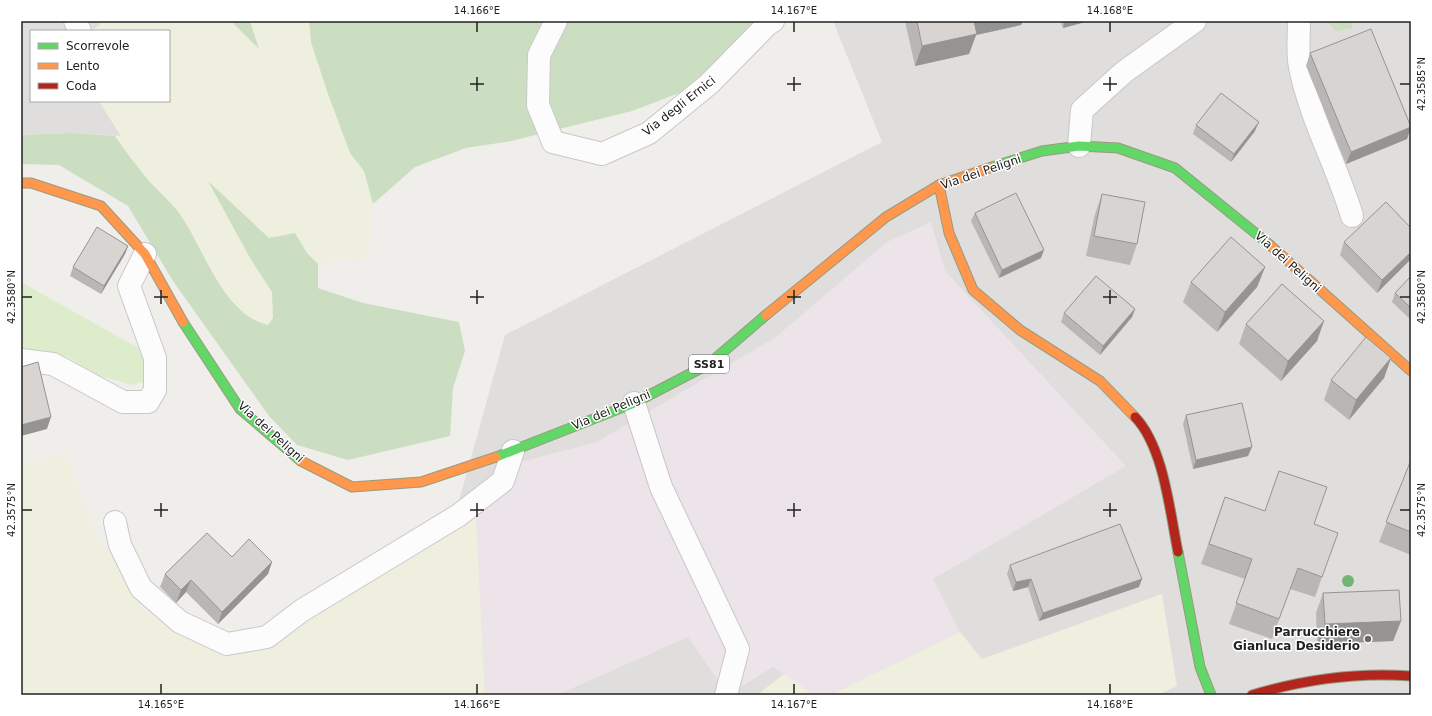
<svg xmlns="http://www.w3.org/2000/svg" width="1432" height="716" viewBox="0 0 1432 716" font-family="'DejaVu Sans',sans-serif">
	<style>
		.residential { fill: #dfdedc }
		.industrial { fill: #ede4e9 }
		.farmland { fill: #efefdf }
		.grass { fill: #ddeccb }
		.forest { fill: #cbdec1 }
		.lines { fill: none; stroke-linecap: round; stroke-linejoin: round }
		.street-casing { stroke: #c9c8c7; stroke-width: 24 }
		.fast-casing { stroke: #999a82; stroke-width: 11 }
		.slow-casing { stroke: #999a82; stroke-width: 11 }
		.jam-casing { stroke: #999a82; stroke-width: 11 }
		.street { stroke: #fdfcfc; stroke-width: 22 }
		.fast { stroke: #63d668; stroke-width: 9 }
		.slow { stroke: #ff974d; stroke-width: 9 }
		.jam { stroke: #b3261e; stroke-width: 9 }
		.tree { fill: #73b476 }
		.wall { fill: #b9b6b5 }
		.shaded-wall { fill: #969493 }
		.building { fill: #d7d4d2; stroke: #969493 }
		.ticks { fill: none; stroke: #222; stroke-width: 1.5 }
		.poi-dot { fill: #6a6968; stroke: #fff; stroke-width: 1.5 }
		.labels { text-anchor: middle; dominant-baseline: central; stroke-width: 3; stroke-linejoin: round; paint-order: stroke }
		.shield { fill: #fff; stroke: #646464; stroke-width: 1 }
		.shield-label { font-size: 11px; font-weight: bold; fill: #222 }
		.street-label { font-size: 12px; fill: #222; stroke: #fff }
		.poi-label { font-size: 12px; font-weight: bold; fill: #222; stroke: #fff; text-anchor: end }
		.neatline { fill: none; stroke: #222; stroke-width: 1.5 }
		.ticks-label { font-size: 10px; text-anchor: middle; fill: #222 }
	</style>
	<rect width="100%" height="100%" fill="#f0eeeb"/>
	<g class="residential">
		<path d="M 21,21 L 99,21 L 101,25 L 90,31 L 31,31 L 31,101 L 99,101 L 121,136 L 71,133 L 21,135 Z"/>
		<path d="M 833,21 L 1411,21 L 1411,695 L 425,695 L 413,667 L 505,335 L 882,142 Z"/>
	</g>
	<path class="industrial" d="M 931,222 L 945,271 L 1126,466 L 933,579 L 960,632 L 830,695 L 814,695 L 773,667 L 728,695 L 688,637 L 557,695 L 485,695 L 476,516 L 505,466 L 597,442 L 776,337 L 887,242 Z"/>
	<g class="farmland">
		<path d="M 99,21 L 231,21 L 258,48 L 250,21 L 309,21 L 311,42 L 328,94 L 350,153 L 364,171 L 373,204 L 368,257 L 353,262 L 339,258 L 318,264 L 307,253 L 295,233 L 269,238 L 209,183 L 250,258 L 272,292 L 273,318 L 268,325 L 256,322 L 243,313 L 230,298 L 179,213 L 148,180 L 119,142 L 115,136 L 121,136 L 99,101 L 169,101 L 169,31 L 90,31 L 100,26 Z"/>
		<path d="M 65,452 L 95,533 L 140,606 L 186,638 L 220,649 L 254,648 L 485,501 L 476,516 L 485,695 L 21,695 L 21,467 Z"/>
		<path d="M 1162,594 L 1177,686 L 1158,695 L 830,695 L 960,632 L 982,659 Z"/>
		<path d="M 784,674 L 814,695 L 757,695 Z"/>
	</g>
	<path class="grass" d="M 21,282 L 140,349 L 145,361 L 146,380 L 132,385 L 97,375 L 68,357 L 21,352 Z"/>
	<g class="forest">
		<path d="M 231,21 L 250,21 L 259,49 Z"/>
		<path d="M 309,21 L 756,21 L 740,36 L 695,87 L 632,111 L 511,141 L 466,148 L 415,167 L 373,204 L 364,171 L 350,153 L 328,94 L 311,42 Z"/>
		<path d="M 1327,21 L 1353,21 L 1352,28 L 1336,31 Z"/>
		<path d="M 71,133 L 115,136 C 125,151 137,166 148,180 C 158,191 170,201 179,213 C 205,249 222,314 268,325 L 273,318 L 272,292 L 250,258 L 208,181 L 269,238 L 295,233 L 307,253 L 318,264 L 318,288 L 363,303 L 459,322 L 465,351 L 453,388 L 450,436 L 348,460 L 297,445 L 269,416 L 173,281 L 128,206 L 59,165 L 21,164 L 21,135 Z"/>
	</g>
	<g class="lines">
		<defs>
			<g id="street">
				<path d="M 75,21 L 80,31"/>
				<path d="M 556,21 L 539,55 L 538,105 L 553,142 L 602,154 L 649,133 L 709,84 L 768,24 L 773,21"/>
				<path d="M 1299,21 C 1299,36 1297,53 1300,67 C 1310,118 1337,166 1352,216"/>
				<path d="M 1079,146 L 1082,110 L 1124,72 L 1195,21"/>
				<path d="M 21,360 L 53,364 L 123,402 L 148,402 L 155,390 L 155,358 L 129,286 L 145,254"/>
				<path d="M 634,403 L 661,487 L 738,649 L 726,695"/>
				<path d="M 115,522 L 120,545 L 141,588 L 180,622 L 227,644 L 267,637 L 301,611 L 459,515 L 503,481 L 513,451"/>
			</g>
			<g id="fast">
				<path d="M 992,167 L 1042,151 L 1079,146 L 1118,148 L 1175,168 L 1270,245"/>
				<path d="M 183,322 L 240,409 L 301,461"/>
				<path d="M 496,457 L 634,403 L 709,364 L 766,315"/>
				<path d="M 1178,552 L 1200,667 L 1211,695"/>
			</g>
			<g id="slow">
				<path d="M 21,183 L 31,183 L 101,206 L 145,254 L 183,322"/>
				<path d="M 939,185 L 949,233 L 973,290 L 1020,330 L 1100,381 L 1135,417"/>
				<path d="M 1270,245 L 1411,371"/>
				<path d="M 766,315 L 886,217 L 939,185 L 992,167"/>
				<path d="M 301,461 L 352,487 L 421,482 L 496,457"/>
			</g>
			<g id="jam">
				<path d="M 1135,417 C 1164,447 1170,513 1178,552"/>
				<path d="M 1252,695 C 1305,679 1356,672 1411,676"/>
			</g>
		</defs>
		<use href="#street" class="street-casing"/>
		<use href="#fast" class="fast-casing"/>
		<use href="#slow" class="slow-casing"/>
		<use href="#jam" class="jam-casing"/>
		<use href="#street" class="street"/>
		<use href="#fast" class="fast"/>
		<use href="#slow" class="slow"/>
		<use href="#jam" class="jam"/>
	</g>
	<circle class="tree" cx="1348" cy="581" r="6"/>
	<g class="wall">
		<path d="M 905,21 L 1023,21 L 1021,25 L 976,35 L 969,54 L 915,66 Z"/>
		<path d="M 1060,21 L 1089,21 L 1063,28 Z"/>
		<path d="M 1310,53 L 1411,127 L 1407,139 L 1346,164 L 1306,66 Z"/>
		<path d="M 1196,125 L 1255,131 L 1231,162 L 1193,134 Z"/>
		<path d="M 1102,194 L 1137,244 L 1130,265 L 1086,256 L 1095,214 Z"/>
		<path d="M 975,213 L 1041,258 L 999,278 L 971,221 Z"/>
		<path d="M 1411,228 L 1411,259 L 1377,293 L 1340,255 L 1344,242 Z"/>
		<path d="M 128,246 L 125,254 L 101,294 L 70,276 L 73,267 Z"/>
		<path d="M 1265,267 L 1257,287 L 1217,332 L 1183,302 L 1191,282 Z"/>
		<path d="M 1411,276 L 1411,320 L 1392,302 L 1395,293 Z"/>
		<path d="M 1135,309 L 1132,317 L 1100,355 L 1061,322 L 1064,313 Z"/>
		<path d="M 1246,324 L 1317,341 L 1281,381 L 1239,344 Z"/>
		<path d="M 1391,358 L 1384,378 L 1349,420 L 1324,400 L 1331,380 Z"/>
		<path d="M 1186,415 L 1248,456 L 1193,469 L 1183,424 Z"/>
		<path d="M 1411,460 L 1411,555 L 1379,542 Z"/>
		<path d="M 1225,497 L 1265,511 L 1314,524 L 1322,577 L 1315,597 L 1290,589 L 1272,639 L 1229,624 L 1245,579 L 1201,564 Z"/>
		<path d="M 232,557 L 272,562 L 268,574 L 218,624 L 186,592 L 176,603 L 160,587 L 165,574 Z"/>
		<path d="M 1010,565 L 1139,587 L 1039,621 L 1028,587 L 1013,591 L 1007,574 Z"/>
		<path d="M 1323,593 L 1401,621 L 1393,641 L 1317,644 L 1316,613 Z"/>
	</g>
	<g class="shaded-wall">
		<path d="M 972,21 L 1023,21 L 1021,25 L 976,35 L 969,54 L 915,66 L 922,46 Z"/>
		<path d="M 1065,21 L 1089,21 L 1063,28 Z"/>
		<path d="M 1259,122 L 1255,131 L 1231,162 L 1234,154 Z"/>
		<path d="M 1411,127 L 1407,139 L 1346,164 L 1351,152 Z"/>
		<path d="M 128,246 L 125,254 L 101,294 L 104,286 Z"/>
		<path d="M 1044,250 L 1041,258 L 999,278 L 1002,270 Z"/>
		<path d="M 1411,252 L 1411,259 L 1377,293 L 1382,280 Z"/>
		<path d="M 1265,267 L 1257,287 L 1217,332 L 1225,312 Z"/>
		<path d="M 1135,309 L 1132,317 L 1100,355 L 1103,346 Z"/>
		<path d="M 1324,321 L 1317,341 L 1281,381 L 1288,361 Z"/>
		<path d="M 1391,358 L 1384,378 L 1349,420 L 1356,400 Z"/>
		<path d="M 51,417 L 47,429 L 21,436 L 21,425 Z"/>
		<path d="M 1252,447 L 1248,456 L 1193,469 L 1196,460 Z"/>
		<path d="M 272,562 L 268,574 L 218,624 L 222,612 Z"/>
		<path d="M 1031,579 L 1028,587 L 1013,591 L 1016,582 Z"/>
		<path d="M 1142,579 L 1139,587 L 1039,621 L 1043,613 Z"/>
		<path d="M 191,580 L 186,592 L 176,603 L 181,590 Z"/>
		<path d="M 1401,621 L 1393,641 L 1317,644 L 1325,624 Z"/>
	</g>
	<g class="building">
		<path d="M 917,21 L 974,21 L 977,34 L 922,46 Z"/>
		<path d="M 1371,29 L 1411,127 L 1351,152 L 1310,53 Z"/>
		<path d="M 1221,93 L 1259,122 L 1234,154 L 1196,125 Z"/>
		<path d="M 1016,193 L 1044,250 L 1002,270 L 975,213 Z"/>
		<path d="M 1102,194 L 1145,202 L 1137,244 L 1094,236 Z"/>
		<path d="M 1386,202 L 1411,228 L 1411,252 L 1382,280 L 1344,242 Z"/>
		<path d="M 97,227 L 128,246 L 104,286 L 73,267 Z"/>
		<path d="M 1231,237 L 1265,267 L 1225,312 L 1191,282 Z"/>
		<path d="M 1096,276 L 1135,309 L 1103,346 L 1064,313 Z"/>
		<path d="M 1411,276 L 1411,308 L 1395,293 Z"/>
		<path d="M 1282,284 L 1324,321 L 1288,361 L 1246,324 Z"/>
		<path d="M 1366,337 L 1391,358 L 1356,400 L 1331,380 Z"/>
		<path d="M 38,362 L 51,417 L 21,425 L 21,367 Z"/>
		<path d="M 1242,403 L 1252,447 L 1196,460 L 1186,415 Z"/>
		<path d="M 1411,460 L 1411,532 L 1386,522 Z"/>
		<path d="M 1279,471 L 1327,487 L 1314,524 L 1338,533 L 1322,577 L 1298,568 L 1279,619 L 1236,603 L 1252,559 L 1209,544 L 1225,497 L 1265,511 Z"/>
		<path d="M 1120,524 L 1142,579 L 1043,613 L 1031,579 L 1016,582 L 1010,565 Z"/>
		<path d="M 207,533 L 232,557 L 249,539 L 272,562 L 222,612 L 191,580 L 181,590 L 165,574 Z"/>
		<path d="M 1399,590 L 1401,621 L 1325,624 L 1323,593 Z"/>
	</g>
	<path class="ticks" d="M 477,22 L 477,32M 794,22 L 794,32M 1110,22 L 1110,32M 477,77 L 477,91M 794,77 L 794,91M 1110,77 L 1110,91M 470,84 L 484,84M 787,84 L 801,84M 1103,84 L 1117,84M 1400,84 L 1410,84M 161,290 L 161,304M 477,290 L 477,304M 794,290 L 794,304M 1110,290 L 1110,304M 22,297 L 32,297M 154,297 L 168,297M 470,297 L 484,297M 787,297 L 801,297M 1103,297 L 1117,297M 1400,297 L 1410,297M 161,503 L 161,517M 477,503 L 477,517M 794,503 L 794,517M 1110,503 L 1110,517M 22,510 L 32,510M 154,510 L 168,510M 470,510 L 484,510M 787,510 L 801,510M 1103,510 L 1117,510M 1400,510 L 1410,510M 161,684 L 161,694M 477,684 L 477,694M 794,684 L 794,694M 1110,684 L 1110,694"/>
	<circle class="poi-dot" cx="1368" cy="639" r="4"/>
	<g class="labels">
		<rect class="shield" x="689" y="355" width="40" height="18" rx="3"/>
		<g class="shield-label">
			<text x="709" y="364">SS81</text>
		</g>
		<g class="street-label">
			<text transform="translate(679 106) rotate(-38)">Via degli Ernici</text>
			<text transform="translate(981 172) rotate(-19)">Via dei Peligni</text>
			<text transform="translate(1288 262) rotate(42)">Via dei Peligni</text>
			<text transform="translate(611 410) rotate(-23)">Via dei Peligni</text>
			<text transform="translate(271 432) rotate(42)">Via dei Peligni</text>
		</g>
		<g class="poi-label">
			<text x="1360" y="632">Parrucchiere<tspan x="1360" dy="14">Gianluca Desiderio</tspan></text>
		</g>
	</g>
	<rect width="1432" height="716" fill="none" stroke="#ffffff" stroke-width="44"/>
	<rect x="30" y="30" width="140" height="72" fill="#ffffff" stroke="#a7a7a7"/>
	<rect x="38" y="43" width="20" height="6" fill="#63d668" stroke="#a7a7a7"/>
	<text x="66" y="50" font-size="12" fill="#222222">Scorrevole</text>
	<rect x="38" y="63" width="20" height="6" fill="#ff974d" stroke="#a7a7a7"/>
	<text x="66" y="70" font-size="12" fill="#222222">Lento</text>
	<rect x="38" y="83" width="20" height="6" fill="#b3261e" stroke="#a7a7a7"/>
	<text x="66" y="90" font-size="12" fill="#222222">Coda</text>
	<rect x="22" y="22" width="1388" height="672" class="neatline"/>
	<g class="ticks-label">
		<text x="477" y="14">14.166°E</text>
		<text x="794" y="14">14.167°E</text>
		<text x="1110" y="14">14.168°E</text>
		<text transform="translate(1421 84) rotate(-90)" y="4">42.3585°N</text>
		<text transform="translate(11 297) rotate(-90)" y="4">42.3580°N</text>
		<text transform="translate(1421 297) rotate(-90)" y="4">42.3580°N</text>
		<text transform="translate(11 510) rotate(-90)" y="4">42.3575°N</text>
		<text transform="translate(1421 510) rotate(-90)" y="4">42.3575°N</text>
		<text x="161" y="708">14.165°E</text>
		<text x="477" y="708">14.166°E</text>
		<text x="794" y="708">14.167°E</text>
		<text x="1110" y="708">14.168°E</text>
	</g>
</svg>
